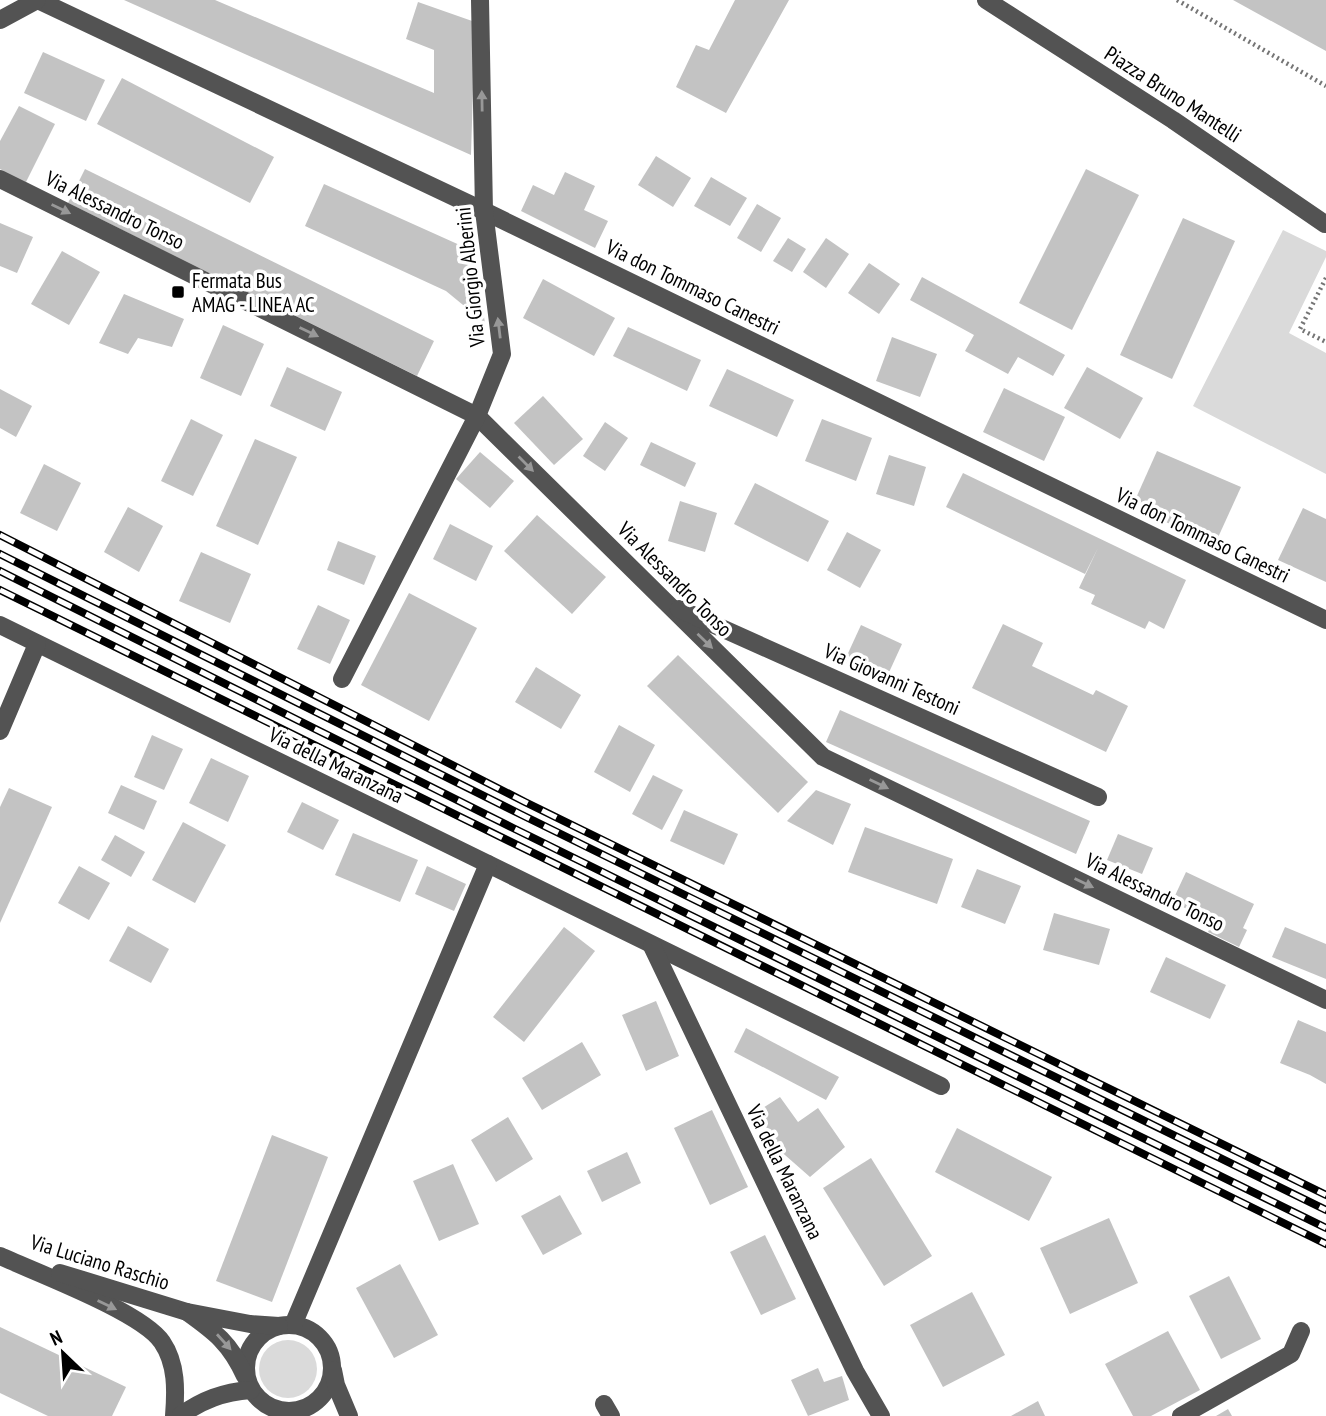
<svg xmlns="http://www.w3.org/2000/svg" width="1326" height="1416" viewBox="0 0 1326 1416" font-family="'PT Sans Narrow',sans-serif">
	<style>
		.green { fill: #dadada }
		.building { fill: #c3c3c3 }
		.lines { fill: none; stroke-linecap: round; stroke-linejoin: round }
		.path { stroke: #757575; stroke-width: 4.5; stroke-dasharray: 2 3.5; stroke-linecap: butt }
		.minor { stroke: #535353; stroke-width: 18 }
		.rail-casing { stroke: #000; stroke-width: 8 }
		.rail { stroke: #fff; stroke-width: 5; stroke-dasharray: 16; stroke-linecap: butt }
		.oneway { fill: #989898 }
		.poi-dot { fill: #000; stroke: #fff; stroke-width: 2.5 }
		.labels { text-anchor: middle; dominant-baseline: central; stroke-width: 7; stroke-linejoin: round; paint-order: stroke }
		.street-label { font-size: 21px; fill: #000; stroke: #fff }
		.poi-label { font-size: 21px; fill: #000; stroke: #fff; text-anchor: start }
	</style>
	<rect width="100%" height="100%" fill="#fff"/>
	<g class="green">
		<path d="M 1283,230 L 1326,251 L 1326,257 L 1289,333 L 1326,353 L 1326,474 L 1193,406 Z"/>
		<circle cx="288" cy="1369" r="29"/>
	</g>
	<g class="building">
		<path d="M 124,0 L 215,0 L 434,93 L 434,50 L 406,39 L 418,2 L 475,22 L 471,155 Z"/>
		<path d="M 735,0 L 789,0 L 726,113 L 676,87 L 696,45 L 709,50 Z"/>
		<path d="M 1233,0 L 1326,0 L 1326,51 Z"/>
		<path d="M 43,52 L 105,80 L 86,121 L 24,93 Z"/>
		<path d="M 122,78 L 274,157 L 250,203 L 97,124 Z"/>
		<path d="M 19,106 L 55,124 L 26,182 L 0,169 L 0,141 Z"/>
		<path d="M 656,156 L 691,178 L 673,207 L 638,185 Z"/>
		<path d="M 85,169 L 434,341 L 417,376 L 68,203 Z"/>
		<path d="M 1086,169 L 1139,195 L 1072,330 L 1019,303 Z"/>
		<path d="M 565,172 L 595,186 L 584,210 L 608,221 L 595,248 L 521,211 L 533,185 L 554,195 Z"/>
		<path d="M 711,177 L 747,198 L 730,226 L 694,206 Z"/>
		<path d="M 324,184 L 473,251 L 485,323 L 446,291 L 305,226 Z"/>
		<path d="M 757,204 L 781,218 L 761,252 L 737,238 Z"/>
		<path d="M 1183,218 L 1235,241 L 1172,379 L 1120,355 Z"/>
		<path d="M 0,223 L 33,237 L 17,273 L 0,266 Z"/>
		<path d="M 788,238 L 806,249 L 792,272 L 773,261 Z"/>
		<path d="M 826,238 L 849,254 L 826,288 L 803,272 Z"/>
		<path d="M 62,251 L 100,272 L 69,325 L 31,304 Z"/>
		<path d="M 869,263 L 900,284 L 879,314 L 848,293 Z"/>
		<path d="M 922,277 L 1065,355 L 1053,376 L 1018,357 L 1008,374 L 965,351 L 974,335 L 910,300 Z"/>
		<path d="M 543,279 L 615,318 L 594,356 L 523,318 Z"/>
		<path d="M 124,294 L 184,319 L 172,347 L 138,338 L 128,354 L 99,343 Z"/>
		<path d="M 223,325 L 264,344 L 241,396 L 200,378 Z"/>
		<path d="M 628,327 L 701,360 L 687,391 L 613,356 Z"/>
		<path d="M 892,337 L 937,354 L 920,397 L 876,381 Z"/>
		<path d="M 287,367 L 342,392 L 325,431 L 270,406 Z"/>
		<path d="M 1087,367 L 1143,398 L 1120,439 L 1064,408 Z"/>
		<path d="M 727,369 L 794,400 L 777,437 L 709,406 Z"/>
		<path d="M 1004,388 L 1065,417 L 1044,461 L 983,432 Z"/>
		<path d="M 0,389 L 32,406 L 16,437 L 0,428 Z"/>
		<path d="M 543,396 L 583,439 L 554,465 L 514,423 Z"/>
		<path d="M 191,419 L 223,435 L 193,496 L 161,481 Z"/>
		<path d="M 822,419 L 872,438 L 856,481 L 805,461 Z"/>
		<path d="M 605,422 L 628,438 L 605,471 L 583,456 Z"/>
		<path d="M 255,439 L 297,457 L 258,545 L 216,526 Z"/>
		<path d="M 651,442 L 696,463 L 685,487 L 640,465 Z"/>
		<path d="M 1157,451 L 1241,487 L 1215,544 L 1132,507 Z"/>
		<path d="M 480,452 L 514,481 L 490,508 L 456,479 Z"/>
		<path d="M 889,455 L 926,467 L 914,506 L 876,494 Z"/>
		<path d="M 44,464 L 81,483 L 57,531 L 20,513 Z"/>
		<path d="M 963,473 L 1186,580 L 1164,629 L 1149,621 L 1145,629 L 1091,604 L 1095,595 L 1079,588 L 1098,548 L 1085,574 L 946,507 Z"/>
		<path d="M 755,483 L 829,521 L 808,562 L 734,524 Z"/>
		<path d="M 680,501 L 717,513 L 705,552 L 668,541 Z"/>
		<path d="M 128,507 L 163,526 L 139,572 L 104,552 Z"/>
		<path d="M 1303,508 L 1326,519 L 1326,582 L 1278,560 Z"/>
		<path d="M 537,515 L 606,577 L 572,614 L 504,551 Z"/>
		<path d="M 450,524 L 493,546 L 476,581 L 433,559 Z"/>
		<path d="M 847,532 L 881,550 L 860,588 L 827,570 Z"/>
		<path d="M 338,541 L 376,556 L 364,585 L 327,570 Z"/>
		<path d="M 201,552 L 251,574 L 230,623 L 179,601 Z"/>
		<path d="M 409,593 L 477,628 L 429,721 L 361,685 Z"/>
		<path d="M 318,605 L 350,620 L 330,664 L 297,649 Z"/>
		<path d="M 1003,624 L 1043,643 L 1032,666 L 1093,695 L 1096,690 L 1128,706 L 1106,752 L 972,688 Z"/>
		<path d="M 861,625 L 902,644 L 885,681 L 844,662 Z"/>
		<path d="M 678,655 L 808,782 L 778,813 L 647,686 Z"/>
		<path d="M 536,667 L 581,695 L 561,729 L 515,702 Z"/>
		<path d="M 840,710 L 1090,821 L 1076,854 L 826,742 Z"/>
		<path d="M 619,725 L 655,745 L 630,792 L 594,772 Z"/>
		<path d="M 152,735 L 183,749 L 164,790 L 134,777 Z"/>
		<path d="M 211,758 L 249,776 L 228,822 L 189,803 Z"/>
		<path d="M 653,775 L 683,790 L 662,830 L 632,814 Z"/>
		<path d="M 121,785 L 157,801 L 144,830 L 108,813 Z"/>
		<path d="M 9,788 L 52,807 L 0,923 L 0,807 Z"/>
		<path d="M 816,790 L 851,804 L 833,845 L 787,821 Z"/>
		<path d="M 302,802 L 339,820 L 323,850 L 287,832 Z"/>
		<path d="M 684,810 L 738,834 L 724,865 L 670,841 Z"/>
		<path d="M 183,822 L 226,845 L 195,903 L 152,880 Z"/>
		<path d="M 865,827 L 953,859 L 937,904 L 848,872 Z"/>
		<path d="M 353,833 L 418,860 L 400,902 L 335,875 Z"/>
		<path d="M 1118,834 L 1153,848 L 1142,874 L 1107,860 Z"/>
		<path d="M 115,835 L 145,852 L 131,877 L 101,860 Z"/>
		<path d="M 79,866 L 110,883 L 89,920 L 58,903 Z"/>
		<path d="M 427,866 L 466,884 L 454,911 L 415,894 Z"/>
		<path d="M 977,869 L 1021,886 L 1005,924 L 961,907 Z"/>
		<path d="M 1186,872 L 1254,904 L 1243,928 L 1247,930 L 1239,947 L 1208,932 L 1213,921 L 1172,902 Z"/>
		<path d="M 1054,913 L 1110,929 L 1099,965 L 1043,950 Z"/>
		<path d="M 128,926 L 169,949 L 151,983 L 109,961 Z"/>
		<path d="M 564,927 L 595,951 L 524,1042 L 493,1017 Z"/>
		<path d="M 1285,927 L 1326,944 L 1326,979 L 1272,957 Z"/>
		<path d="M 1166,957 L 1226,985 L 1210,1019 L 1150,992 Z"/>
		<path d="M 656,1001 L 679,1056 L 646,1071 L 622,1015 Z"/>
		<path d="M 1298,1020 L 1326,1032 L 1326,1084 L 1310,1075 L 1280,1063 Z"/>
		<path d="M 746,1028 L 839,1077 L 826,1100 L 734,1052 Z"/>
		<path d="M 582,1042 L 601,1075 L 542,1110 L 522,1078 Z"/>
		<path d="M 780,1097 L 798,1122 L 818,1108 L 845,1147 L 810,1177 L 777,1148 L 758,1111 Z"/>
		<path d="M 712,1110 L 748,1187 L 710,1205 L 674,1128 Z"/>
		<path d="M 508,1117 L 533,1159 L 496,1182 L 471,1140 Z"/>
		<path d="M 957,1128 L 1052,1177 L 1029,1221 L 935,1172 Z"/>
		<path d="M 272,1135 L 328,1157 L 272,1302 L 216,1281 Z"/>
		<path d="M 627,1152 L 641,1183 L 602,1202 L 587,1171 Z"/>
		<path d="M 871,1158 L 932,1256 L 884,1286 L 823,1188 Z"/>
		<path d="M 453,1164 L 479,1224 L 439,1241 L 413,1181 Z"/>
		<path d="M 560,1195 L 582,1234 L 543,1255 L 521,1216 Z"/>
		<path d="M 1109,1218 L 1138,1283 L 1070,1314 L 1040,1248 Z"/>
		<path d="M 765,1235 L 796,1299 L 761,1315 L 730,1252 Z"/>
		<path d="M 400,1264 L 438,1335 L 394,1358 L 356,1288 Z"/>
		<path d="M 1229,1276 L 1261,1339 L 1221,1359 L 1189,1296 Z"/>
		<path d="M 972,1292 L 1005,1355 L 943,1387 L 910,1325 Z"/>
		<path d="M 0,1327 L 126,1387 L 112,1416 L 48,1416 L 0,1393 Z"/>
		<path d="M 1168,1331 L 1200,1390 L 1151,1416 L 1133,1416 L 1105,1364 Z"/>
		<path d="M 818,1368 L 824,1382 L 842,1376 L 849,1400 L 808,1416 L 791,1380 Z"/>
		<path d="M 1038,1401 L 1045,1416 L 1011,1416 Z"/>
		<path d="M 1228,1409 L 1232,1416 L 1216,1416 Z"/>
	</g>
	<g class="lines">
		<g class="path">
			<path d="M 1177,0 L 1326,86"/>
			<path d="M 1326,278 L 1300,329 L 1326,342"/>
		</g>
		<g class="minor">
			<path d="M 38,0 L 484,211 L 1326,620"/>
			<path d="M 986,0 L 1173,120 L 1325,224"/>
			<path d="M 0,20 L 37,0"/>
			<path d="M 0,179 L 477,416 L 823,757 L 1326,1000"/>
			<path d="M 679,609 L 1098,797"/>
			<path d="M 0,625 L 941,1086"/>
			<path d="M 342,679 L 477,416 L 502,354 L 484,211 L 480,0"/>
			<path d="M 0,731 L 37,644"/>
			<path d="M 652,946 L 855,1371 L 881,1416"/>
			<path d="M 0,1256 C 37,1273 142,1312 162,1342 C 177,1364 176,1391 174,1416"/>
			<path d="M 60,1273 L 187,1312"/>
			<circle cx="289" cy="1368" r="43"/>
			<path d="M 293,1325 L 488,864"/>
			<path d="M 333,1370 L 336,1385 L 349,1416"/>
			<path d="M 245,1376 C 230,1343 215,1332 187,1312 L 250,1324 L 279,1326"/>
			<path d="M 604,1404 L 611,1416"/>
			<path d="M 180,1416 C 202,1400 223,1392 251,1390"/>
			<path d="M 1181,1416 L 1291,1354 L 1301,1331"/>
		</g>
		<defs>
			<g id="rail">
				<path d="M 0,535 L 525,802 L 1326,1195"/>
				<path d="M 0,554 L 520,814 L 1326,1210"/>
				<path d="M 0,571 L 513,828 L 1326,1228"/>
				<path d="M 0,590 L 1326,1244"/>
			</g>
		</defs>
		<use href="#rail" class="rail-casing"/>
		<use href="#rail" class="rail"/>
	</g>
	<defs><path id="oneway-solid" d="M-6-.8H1V-3.2L6.5 0L1 3.2V.8H-6Z" transform="scale(1.75)"/></defs>
	<g class="oneway">
		<use href="#oneway-solid" transform="translate(482 101) rotate(-91)"/>
		<use href="#oneway-solid" transform="translate(61 209) rotate(26)"/>
		<use href="#oneway-solid" transform="translate(499 328) rotate(-97)"/>
		<use href="#oneway-solid" transform="translate(309 332) rotate(26)"/>
		<use href="#oneway-solid" transform="translate(526 464) rotate(45)"/>
		<use href="#oneway-solid" transform="translate(705 641) rotate(44)"/>
		<use href="#oneway-solid" transform="translate(879 784) rotate(26)"/>
		<use href="#oneway-solid" transform="translate(1084 883) rotate(26)"/>
		<use href="#oneway-solid" transform="translate(107 1305) rotate(26)"/>
		<use href="#oneway-solid" transform="translate(224 1342) rotate(48)"/>
	</g>
	<rect class="poi-dot" x="171" y="285" width="14" height="14" rx="3.5"/>
	<g class="labels">
		<g class="street-label">
			<text transform="translate(1173 94) rotate(33)">Piazza Bruno Mantelli</text>
			<text transform="translate(115 210) rotate(26)">Via Alessandro Tonso</text>
			<text transform="translate(470 277) rotate(-96)">Via Giorgio Alberini</text>
			<text transform="translate(693 287) rotate(26)">Via don Tommaso Canestri</text>
			<text transform="translate(1203 535) rotate(26)">Via don Tommaso Canestri</text>
			<text transform="translate(675 579) rotate(45)">Via Alessandro Tonso</text>
			<text transform="translate(892 679) rotate(24)">Via Giovanni Testoni</text>
			<text transform="translate(336 765) rotate(26)">Via della Maranzana</text>
			<text transform="translate(1155 892) rotate(26)">Via Alessandro Tonso</text>
			<text transform="translate(785 1172) rotate(64)">Via della Maranzana</text>
			<text transform="translate(100 1262) rotate(17)">Via Luciano Raschio</text>
		</g>
		<g class="poi-label">
			<text x="192" y="280">Fermata Bus<tspan x="192" dy="24">AMAG - LINEA AC</tspan></text>
		</g>
	</g>
	<g transform="translate(63 1353) rotate(335)" stroke="#ffffff" stroke-width="5" paint-order="stroke">
	<path d="M0-5L12 26L0 18L-12 26Z" fill="#000000"/>
	<text y="-10" font-size="19" font-weight="bold" text-anchor="middle" fill="#000000">N</text>
	</g>
</svg>
